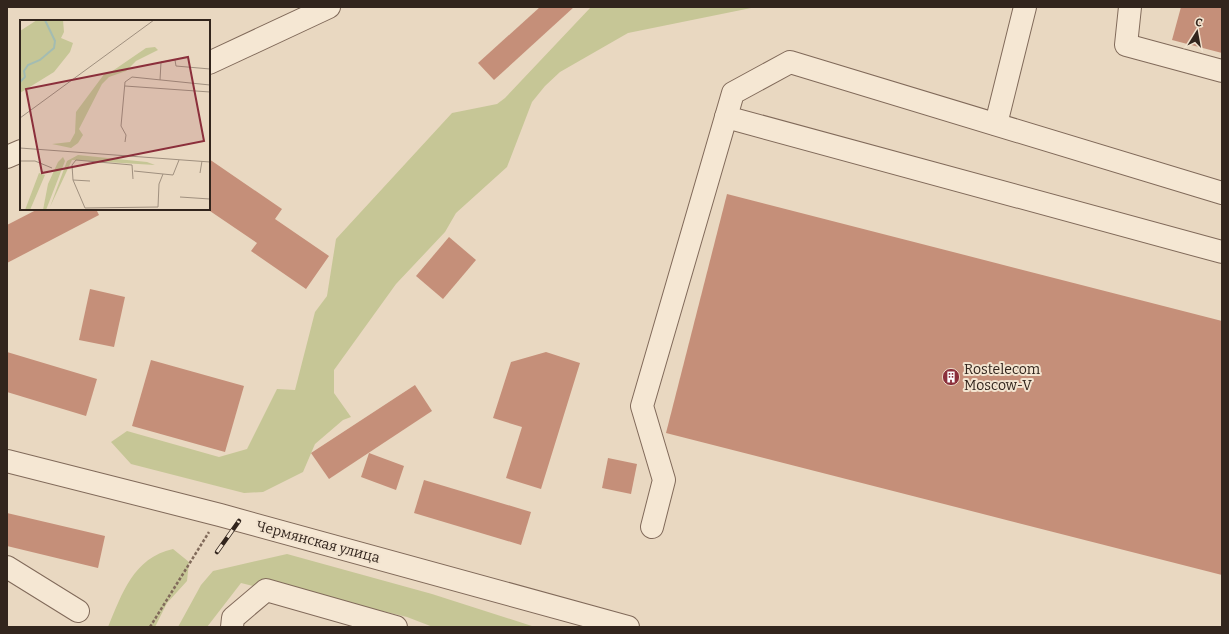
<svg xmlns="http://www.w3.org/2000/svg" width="1229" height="634" viewBox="0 0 1229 634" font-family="Bitter,serif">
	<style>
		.green { fill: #c6c696 }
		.building { fill: #c58f79 }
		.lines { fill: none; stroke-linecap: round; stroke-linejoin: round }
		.minor-casing { stroke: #816a5a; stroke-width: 24 }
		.path { stroke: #816a5a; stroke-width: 2.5; stroke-dasharray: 3 2; stroke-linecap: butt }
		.minor { stroke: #f5e7d3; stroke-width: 22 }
		.rail-casing { stroke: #32251d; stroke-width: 4.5 }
		.rail { stroke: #f2e3cf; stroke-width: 3; stroke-dasharray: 9; stroke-linecap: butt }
		.labels { text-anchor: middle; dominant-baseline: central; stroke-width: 4; stroke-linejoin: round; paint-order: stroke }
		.poi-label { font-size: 14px; fill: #32251d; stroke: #f2e3cf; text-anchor: start }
		.street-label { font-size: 14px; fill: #32251d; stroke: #f2e3cf }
		.inset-river { fill: none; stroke: #a3bcb2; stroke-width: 2 }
		.inset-road { fill: none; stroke: #a0907f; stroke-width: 1 }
		.view { fill: #8b2f3b; fill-opacity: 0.15; stroke: #8b2f3b; stroke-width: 2 }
		.inset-edge { fill: none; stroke: #32251d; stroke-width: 2 }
	</style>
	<rect width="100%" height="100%" fill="#e9d8c1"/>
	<g class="green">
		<path d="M 591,7 L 756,7 L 628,33 L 560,72 L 545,86 L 532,102 L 507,167 L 456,213 L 445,232 L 396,284 L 334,370 L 334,393 L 351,417 L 343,420 L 315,444 L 303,472 L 263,492 L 244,493 L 131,464 L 111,442 L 127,431 L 219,457 L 247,449 L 277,389 L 295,390 L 315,312 L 327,296 L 336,239 L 452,113 L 497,104 L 505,98 Z"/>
		<path d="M 173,549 L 189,562 L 187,581 L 167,603 L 155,627 L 108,627 C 122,594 133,558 173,549 Z"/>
		<path d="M 287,554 L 432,594 L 535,627 L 433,627 L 407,617 L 320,596 L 265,589 L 241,583 L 207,627 L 178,627 L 201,585 L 213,571 Z"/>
	</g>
	<g class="building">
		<path d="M 540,7 L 574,7 L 494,80 L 478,63 Z"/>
		<path d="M 1181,7 L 1222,7 L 1222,53 L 1172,40 Z"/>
		<path d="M 209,159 L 282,209 L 275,219 L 329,256 L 306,289 L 251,251 L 257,243 L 207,209 L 209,209 Z"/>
		<path d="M 727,194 L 1222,321 L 1222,575 L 666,433 Z"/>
		<path d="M 38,209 L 96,209 L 99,215 L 7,263 L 7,225 Z"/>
		<path d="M 449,237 L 476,260 L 443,299 L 416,276 Z"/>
		<path d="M 90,289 L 125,297 L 114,347 L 79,340 Z"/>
		<path d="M 7,352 L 97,379 L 86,416 L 7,392 Z"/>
		<path d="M 546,352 L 580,363 L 541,489 L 506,478 L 522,427 L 493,418 L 511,362 Z"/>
		<path d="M 151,360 L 244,386 L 225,452 L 132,426 Z"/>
		<path d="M 415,385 L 432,411 L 329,479 L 311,453 Z"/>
		<path d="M 369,453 L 404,466 L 396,490 L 361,477 Z"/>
		<path d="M 608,458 L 637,464 L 631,494 L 602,488 Z"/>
		<path d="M 424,480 L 531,512 L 521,545 L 414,513 Z"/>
		<path d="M 7,513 L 105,536 L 98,568 L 7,546 Z"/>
	</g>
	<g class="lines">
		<defs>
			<g id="minor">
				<path d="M 1130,7 L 1126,45 L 1222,71"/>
				<path d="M 209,63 L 329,7"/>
				<path d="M 726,117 L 1222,252"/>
				<path d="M 996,124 L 1025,7"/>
				<path d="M 7,157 L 21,151"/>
				<path d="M 7,461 L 220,515 L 628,627"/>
				<path d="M 652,527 L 664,480 L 642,406 L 733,93 L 790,62 L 1222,193"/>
				<path d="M 7,567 L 78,611"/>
				<path d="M 232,627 L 233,618 L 266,590 L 396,627"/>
			</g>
		</defs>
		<use href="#minor" class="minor-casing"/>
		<path class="path" d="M 150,627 L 209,532"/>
		<use href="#minor" class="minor"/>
		<defs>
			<path id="rail" d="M 217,552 L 239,521"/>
		</defs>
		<use href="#rail" class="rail-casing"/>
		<use href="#rail" class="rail"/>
	</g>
	<defs>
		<symbol id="building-disc" viewBox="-11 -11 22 22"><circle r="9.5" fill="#8b2f3b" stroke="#f2e3cf"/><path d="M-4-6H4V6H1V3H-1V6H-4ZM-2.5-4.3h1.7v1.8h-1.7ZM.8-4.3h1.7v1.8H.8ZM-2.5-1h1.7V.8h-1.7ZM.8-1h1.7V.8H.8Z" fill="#fff"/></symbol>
	</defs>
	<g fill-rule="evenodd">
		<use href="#building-disc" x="941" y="367" width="20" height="20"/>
	</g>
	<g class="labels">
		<g class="poi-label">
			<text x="964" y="369">Rostelecom<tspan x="964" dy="16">Moscow-V</tspan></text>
		</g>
		<g class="street-label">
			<text transform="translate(318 542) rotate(15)">Чермянская улица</text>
		</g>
	</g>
	<g transform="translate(20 20)">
		<rect width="190" height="190" fill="#e9d8c1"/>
		<path d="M 17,0 L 43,0 L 44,12 L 41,18 L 53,23 L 50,32 L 34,52 L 0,73 L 0,11 ZM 135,27 L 138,30 L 116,41 L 106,51 L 89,57 L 82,64 L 59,109 L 63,115 L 58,123 L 51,128 L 32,124 L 50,122 L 55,113 L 56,92 L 85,53 L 91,52 L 126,28 ZM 58,135 L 127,142 L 135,145 L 52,140 L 30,187 L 47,141 ZM 43,137 L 45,141 L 26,190 L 23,190 L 28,164 L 38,142 ZM 19,153 L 25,155 L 10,190 L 5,190 Z" fill="#c6c696"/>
		<path class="inset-river" d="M 0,62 L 5,57 L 4,51 L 8,45 L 20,40 L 34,28 L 35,21 L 25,0"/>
		<path class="inset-road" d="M 140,60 L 141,42 L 155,40 L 156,46 L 190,49M 105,66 L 190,72M 0,98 L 134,0M 105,122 L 106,115 L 101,106 L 105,62 L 112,57 L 190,65M 0,128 L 190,142M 0,141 L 15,141 L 32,148M 114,151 L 143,154M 180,153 L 182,141M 53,160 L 52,145 L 56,140 L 112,145 L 113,159M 70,161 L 53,160 L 65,188 L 138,187 L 139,164 L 143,154 L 153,155 L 159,140M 160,177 L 190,179"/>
		<path class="view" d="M 168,37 L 184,121 L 22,153 L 6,69 Z"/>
		<rect width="190" height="190" class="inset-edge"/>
	</g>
	<rect width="1229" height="634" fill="none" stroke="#32251d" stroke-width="16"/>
	<g transform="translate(1197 32) rotate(11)" stroke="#f2e3cf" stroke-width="3" paint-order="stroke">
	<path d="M0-3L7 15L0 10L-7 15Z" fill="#32251d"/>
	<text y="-6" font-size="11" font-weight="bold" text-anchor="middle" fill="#32251d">С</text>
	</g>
</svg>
